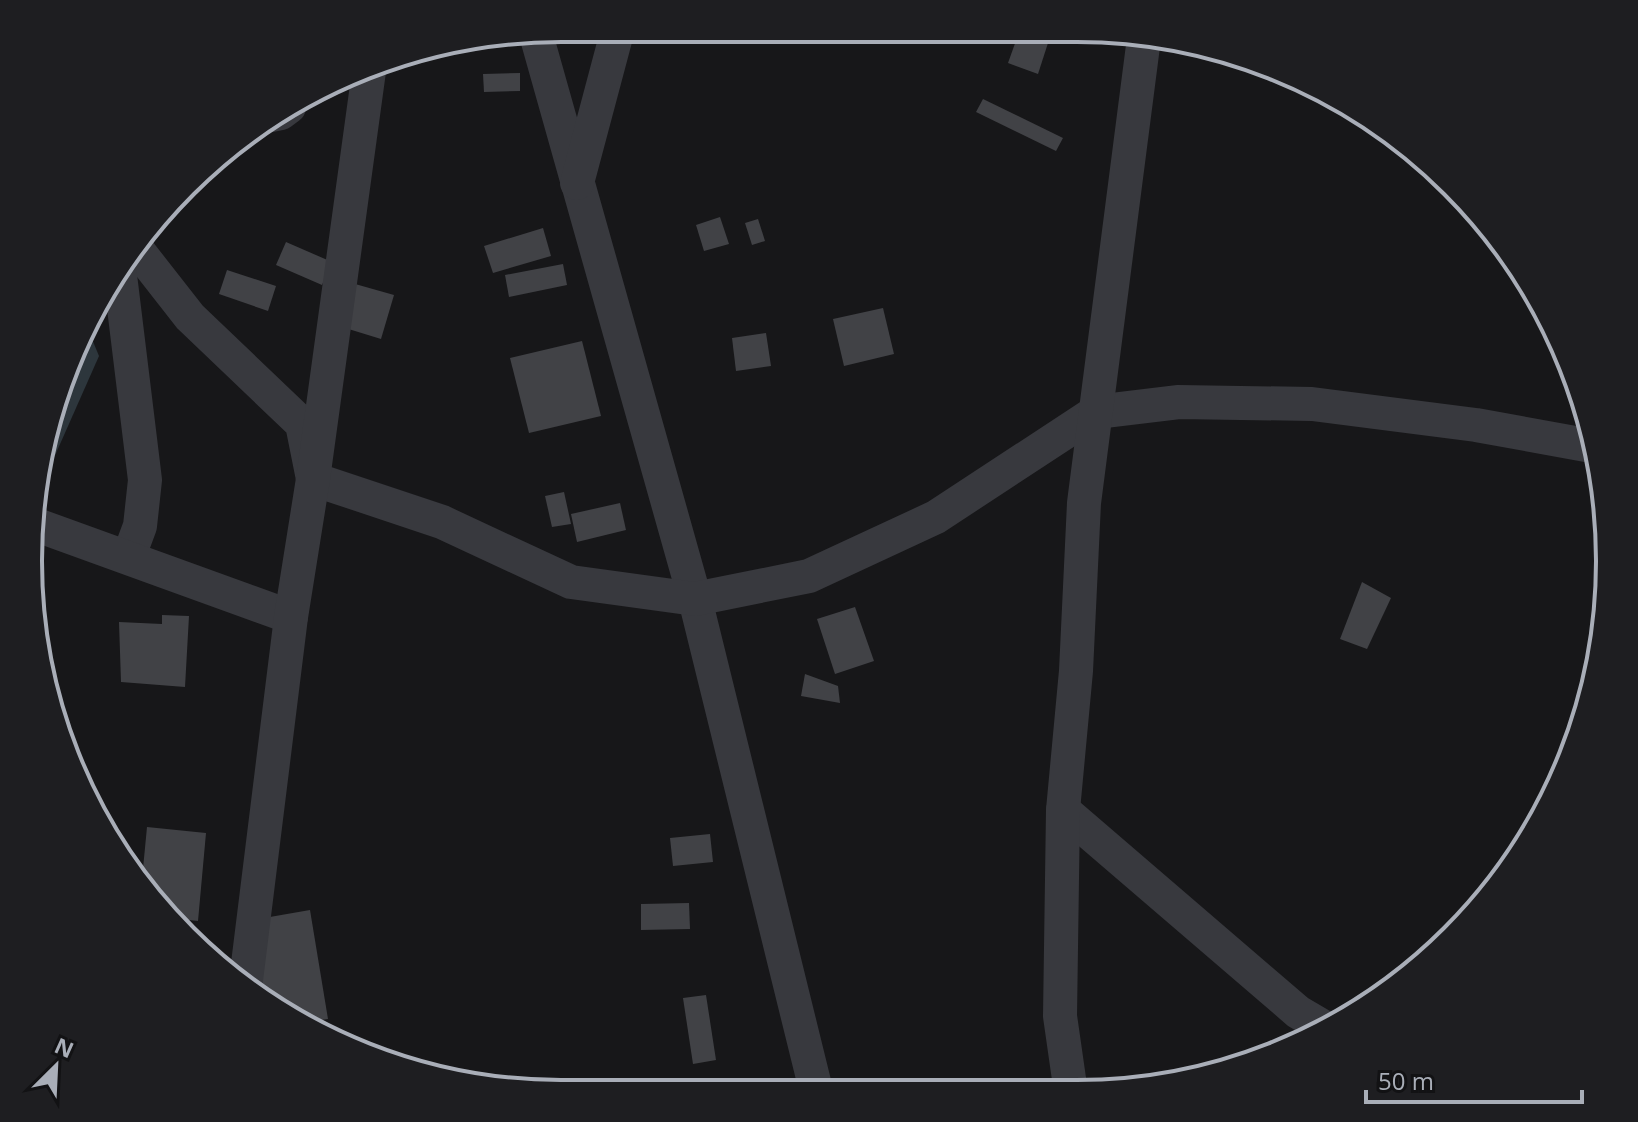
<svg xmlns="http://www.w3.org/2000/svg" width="1638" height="1122" viewBox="0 0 1638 1122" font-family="'Open Sans',sans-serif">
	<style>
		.water { fill: #2d363c }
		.building { fill: #414246 }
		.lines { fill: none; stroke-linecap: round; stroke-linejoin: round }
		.minor { stroke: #38393e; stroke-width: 34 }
		.rim { fill: none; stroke: #a9aeb8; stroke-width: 4 }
	</style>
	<rect width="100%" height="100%" fill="#171719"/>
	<path class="water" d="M 87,327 L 99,356 L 53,460 L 42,458 L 69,357 Z"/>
	<g class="building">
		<path d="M 1018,35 L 1027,36 L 1048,43 L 1038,74 L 1008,63 Z"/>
		<path d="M 520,73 L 520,91 L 484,92 L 483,74 Z"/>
		<path d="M 983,99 L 1063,138 L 1056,151 L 976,112 Z"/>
		<path d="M 720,217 L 729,244 L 704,251 L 696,225 Z"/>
		<path d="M 758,219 L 765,241 L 752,245 L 745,223 Z"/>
		<path d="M 543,228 L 551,256 L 493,273 L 484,246 Z"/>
		<path d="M 286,242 L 332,262 L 322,285 L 276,265 Z"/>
		<path d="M 563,264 L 567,285 L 509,297 L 505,275 Z"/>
		<path d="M 227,270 L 276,286 L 268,311 L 219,294 Z"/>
		<path d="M 341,280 L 394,295 L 381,339 L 329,323 Z"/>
		<path d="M 883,308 L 894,354 L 844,366 L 833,319 Z"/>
		<path d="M 766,333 L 771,366 L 736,371 L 732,338 Z"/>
		<path d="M 582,341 L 601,416 L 529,433 L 510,358 Z"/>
		<path d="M 564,492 L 571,524 L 552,527 L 545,496 Z"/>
		<path d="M 620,503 L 626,530 L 577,542 L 571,514 Z"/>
		<path d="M 1362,582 L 1391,598 L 1367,649 L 1340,639 Z"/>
		<path d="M 855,607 L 874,661 L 835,674 L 817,619 Z"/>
		<path d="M 162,615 L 189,616 L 185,687 L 121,682 L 119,622 L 162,624 Z"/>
		<path d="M 805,674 L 838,686 L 840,703 L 801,696 Z"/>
		<path d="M 147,827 L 206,833 L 198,921 L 170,918 L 142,879 Z"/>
		<path d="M 710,834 L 713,862 L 673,866 L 670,838 Z"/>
		<path d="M 689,903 L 690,929 L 641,930 L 641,904 Z"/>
		<path d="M 310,910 L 328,1019 L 301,1023 L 266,1005 L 252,920 Z"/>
		<path d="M 706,995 L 716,1060 L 693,1064 L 683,998 Z"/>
	</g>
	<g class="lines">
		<g class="minor">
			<path d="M 535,31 L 695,599 L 816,1090"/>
			<path d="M 271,115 L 281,113 L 289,107"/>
			<path d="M 577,183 L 618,29"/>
			<path d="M 136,248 L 190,317 L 302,424 L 313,479 L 442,522 L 571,582 L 695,599 L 809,576 L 936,517 L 1096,412 L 1179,402 L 1312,404 L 1476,425 L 1597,447"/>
			<path d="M 120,275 L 145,480 L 140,526 L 130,553 L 126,556"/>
			<path d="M 34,524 L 291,617"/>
			<path d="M 1063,810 L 1298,1012 L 1327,1029"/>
			<path d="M 245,988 L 291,617 L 313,479 L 369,71"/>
			<path d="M 1070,1086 L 1060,1016 L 1063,810 L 1076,671 L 1084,503 L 1144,38"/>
		</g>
	</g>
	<path d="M0 0H1638V1122H0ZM561 42H1077A519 519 0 0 1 1596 561V561A519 519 0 0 1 1077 1080H561A519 519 0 0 1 42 561V561A519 519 0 0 1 561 42Z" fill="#1e1e21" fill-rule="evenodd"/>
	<path class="rim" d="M561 42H1077A519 519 0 0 1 1596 561V561A519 519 0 0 1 1077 1080H561A519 519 0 0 1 42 561V561A519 519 0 0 1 561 42Z"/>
	<g transform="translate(56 1066) rotate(24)" stroke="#121214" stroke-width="6" paint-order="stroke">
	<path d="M0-6L14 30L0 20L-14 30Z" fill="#a9aeb8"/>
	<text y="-12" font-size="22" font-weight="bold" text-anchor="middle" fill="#a9aeb8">N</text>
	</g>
	<path d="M1366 1090v12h216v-12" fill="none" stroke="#a9aeb8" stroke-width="4"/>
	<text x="1378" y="1090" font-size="24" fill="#a9aeb8" stroke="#121214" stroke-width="6" paint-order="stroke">50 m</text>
</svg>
